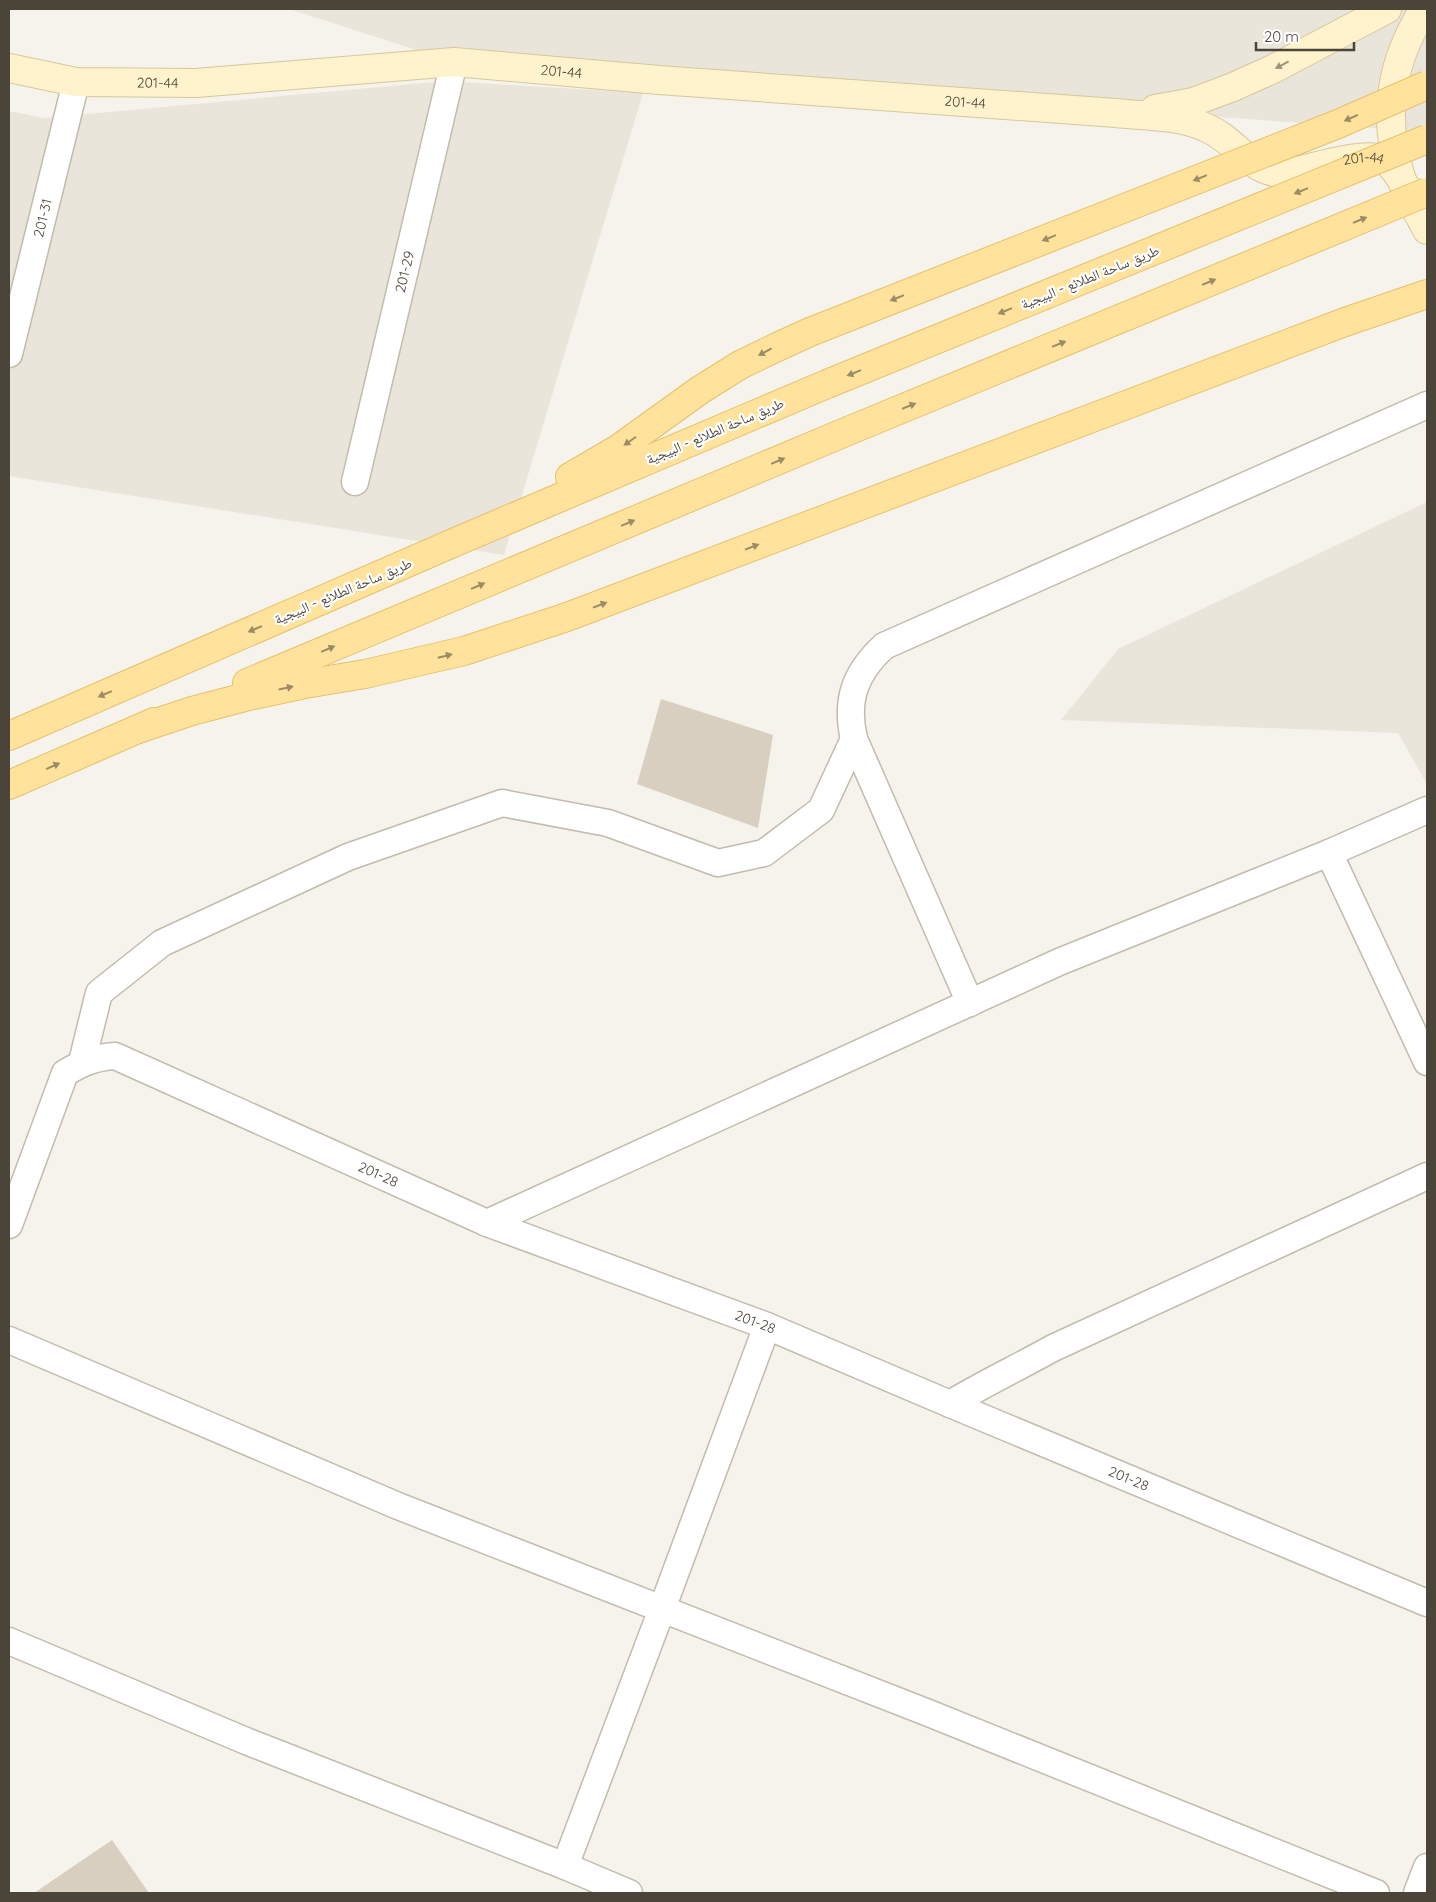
<svg xmlns="http://www.w3.org/2000/svg" width="1436" height="1902" viewBox="0 0 1436 1902" font-family="Quicksand,'Noto Naskh Arabic',sans-serif">
	<style>
		.residential { fill: #eae5da }
		.building { fill: #d8cfc1 }
		.lines { fill: none; stroke-linecap: round; stroke-linejoin: round }
		.street-casing { stroke: #c2bbae; stroke-width: 29 }
		.secondary-casing { stroke: #d6c79b; stroke-width: 30 }
		.primary-casing { stroke: #e6c16a; stroke-width: 30 }
		.street { stroke: #fff; stroke-width: 26 }
		.secondary { stroke: #fff3cd; stroke-width: 28 }
		.primary { stroke: #ffe39c; stroke-width: 28 }
		.primary-bridge-casing { stroke: #e6c16a; stroke-width: 30; stroke-linecap: butt }
		.primary-bridge { stroke: #ffe39c; stroke-width: 28 }
		.oneway { fill: #9c937c }
		.oneway2 { fill: #9c8c66 }
		.labels { text-anchor: middle; dominant-baseline: central; stroke-width: 4.5; stroke-linejoin: round; paint-order: stroke }
		.street-label { font-size: 14px; fill: #4b4439; stroke: #fff }
	</style>
	<rect width="100%" height="100%" fill="#f6f3ec"/>
	<g class="residential">
		<path d="M 289,9 L 1427,9 L 1427,132 L 454,62 Z"/>
		<path d="M 445,81 L 643,93 L 504,555 L 9,476 L 9,111 L 44,118 Z"/>
		<path d="M 1427,502 L 1427,784 L 1398,733 L 1061,720 L 1118,649 Z"/>
	</g>
	<g class="building">
		<path d="M 661,699 L 773,735 L 758,828 L 637,784 Z"/>
		<path d="M 112,1840 L 149,1893 L 34,1893 Z"/>
	</g>
	<g class="lines">
		<defs>
			<g id="street">
				<path id="s1" d="M 9,354 L 76,82"/>
				<path id="s2" d="M 355,482 L 454,62"/>
				<path d="M 1329,853 L 1427,1062"/>
				<path d="M 970,1003 L 854,739 C 845,700 855,673 884,646 L 1427,405"/>
				<path d="M 82,1062 L 99,993 L 162,943 L 348,857 L 502,803 L 608,823 L 718,863 L 764,853 L 821,810 L 854,739"/>
				<path d="M 487,1223 L 1059,962 L 1329,853 L 1427,810"/>
				<path id="s3" d="M 9,1225 L 65,1073 C 82,1063 95,1057 115,1056 L 487,1223 L 767,1326 L 950,1404 L 1427,1603"/>
				<path d="M 9,1340 L 398,1506 L 926,1712 L 1376,1893"/>
				<path d="M 950,1404 C 983,1384 1019,1367 1053,1348 L 1427,1176"/>
				<path d="M 9,1641 L 246,1741 L 565,1866 L 629,1893"/>
				<path d="M 565,1866 L 662,1609 L 767,1326"/>
				<path d="M 1417,1893 L 1427,1867"/>
			</g>
			<g id="secondary">
				<path d="M 1424,9 C 1391,62 1382,114 1400,174 C 1406,194 1418,212 1427,230"/>
				<path id="s4" d="M 9,68 L 76,82 L 196,83 L 454,62 L 659,80 L 1116,113 C 1145,116 1179,115 1207,128 C 1238,141 1250,175 1288,173 C 1309,169 1367,150 1384,160 C 1394,166 1400,178 1406,187"/>
				<path d="M 1155,109 L 1193,102 L 1233,87 L 1273,69 L 1387,9"/>
			</g>
			<g id="primary">
				<path d="M 570,477 L 618,449 L 700,390 L 740,365 L 775,348 L 810,332"/>
				<path d="M 247,683 L 848,431"/>
				<path d="M 138,729 L 192,711 L 249,696 L 305,684 L 365,674 L 464,651 L 567,617 L 1345,322 L 1427,294"/>
				<path d="M 9,736 L 460,540 L 827,384"/>
				<path d="M 9,785 L 154,722"/>
			</g>
		</defs>
		<use href="#street" class="street-casing"/>
		<use href="#secondary" class="secondary-casing"/>
		<use href="#primary" class="primary-casing"/>
		<use href="#street" class="street"/>
		<use href="#secondary" class="secondary"/>
		<use href="#primary" class="primary"/>
		<defs>
			<g id="primary-bridge">
				<path d="M 810,332 L 1338,124 L 1427,85"/>
				<path d="M 827,384 L 1427,139"/>
				<path d="M 848,431 L 1427,192"/>
			</g>
		</defs>
		<use href="#primary-bridge" class="primary-bridge-casing"/>
		<use href="#primary-bridge" class="primary-bridge"/>
	</g>
	<defs><path id="oneway-solid" d="M-6-.8H1V-3.2L6.5 0L1 3.2V.8H-6Z" transform="scale(1.25)"/></defs>
	<use class="oneway" href="#oneway-solid" transform="translate(1282 65) rotate(152)"/>
	<g class="oneway2">
		<use href="#oneway-solid" transform="translate(1351 118) rotate(156)"/>
		<use href="#oneway-solid" transform="translate(1200 178) rotate(158)"/>
		<use href="#oneway-solid" transform="translate(1301 191) rotate(158)"/>
		<use href="#oneway-solid" transform="translate(1360 220) rotate(-22)"/>
		<use href="#oneway-solid" transform="translate(1049 238) rotate(158)"/>
		<use href="#oneway-solid" transform="translate(1209 282) rotate(-22)"/>
		<use href="#oneway-solid" transform="translate(897 298) rotate(158)"/>
		<use href="#oneway-solid" transform="translate(1005 311) rotate(158)"/>
		<use href="#oneway-solid" transform="translate(1059 344) rotate(-22)"/>
		<use href="#oneway-solid" transform="translate(765 352) rotate(152)"/>
		<use href="#oneway-solid" transform="translate(854 373) rotate(158)"/>
		<use href="#oneway-solid" transform="translate(909 406) rotate(-22)"/>
		<use href="#oneway-solid" transform="translate(630 441) rotate(145)"/>
		<use href="#oneway-solid" transform="translate(778 461) rotate(-23)"/>
		<use href="#oneway-solid" transform="translate(628 523) rotate(-23)"/>
		<use href="#oneway-solid" transform="translate(752 547) rotate(-21)"/>
		<use href="#oneway-solid" transform="translate(478 586) rotate(-23)"/>
		<use href="#oneway-solid" transform="translate(600 605) rotate(-21)"/>
		<use href="#oneway-solid" transform="translate(255 629) rotate(157)"/>
		<use href="#oneway-solid" transform="translate(328 649) rotate(-23)"/>
		<use href="#oneway-solid" transform="translate(445 656) rotate(-14)"/>
		<use href="#oneway-solid" transform="translate(286 688) rotate(-12)"/>
		<use href="#oneway-solid" transform="translate(105 694) rotate(157)"/>
		<use href="#oneway-solid" transform="translate(53 766) rotate(-24)"/>
	</g>
	<g class="labels">
		<g class="street-label">
			<text stroke="none"><textPath href="#s4" startOffset="555">201-44</textPath></text>
			<text stroke="none"><textPath href="#s4" startOffset="150">201-44</textPath></text>
			<text stroke="none"><textPath href="#s4" startOffset="960">201-44</textPath></text>
			<text stroke="none"><textPath href="#s4" startOffset="1376">201-44</textPath></text>
			<text stroke="none"><textPath href="#s1" startOffset="140">201-31</textPath></text>
			<text stroke="none"><textPath href="#s2" startOffset="216">201-29</textPath></text>
			<text transform="translate(1090 277) rotate(-22)">طريق ساحة الطلائع - البيجية</text>
			<text transform="translate(715 431) rotate(-23)">طريق ساحة الطلائع - البيجية</text>
			<text transform="translate(343 591) rotate(-23)">طريق ساحة الطلائع - البيجية</text>
			<text stroke="none"><textPath href="#s3" startOffset="504">201-28</textPath></text>
			<text stroke="none"><textPath href="#s3" startOffset="909">201-28</textPath></text>
			<text stroke="none"><textPath href="#s3" startOffset="1314">201-28</textPath></text>
		</g>
	</g>
	<rect width="1436" height="1902" fill="none" stroke="#4b4439" stroke-width="20"/>
	<path d="M1256 42v8h98v-8" fill="none" stroke="#4b4439" stroke-width="2.5"/>
	<text x="1264" y="42" font-size="15" fill="#4b4439" stroke="#ffffff" stroke-width="4" paint-order="stroke">20 m</text>
</svg>
